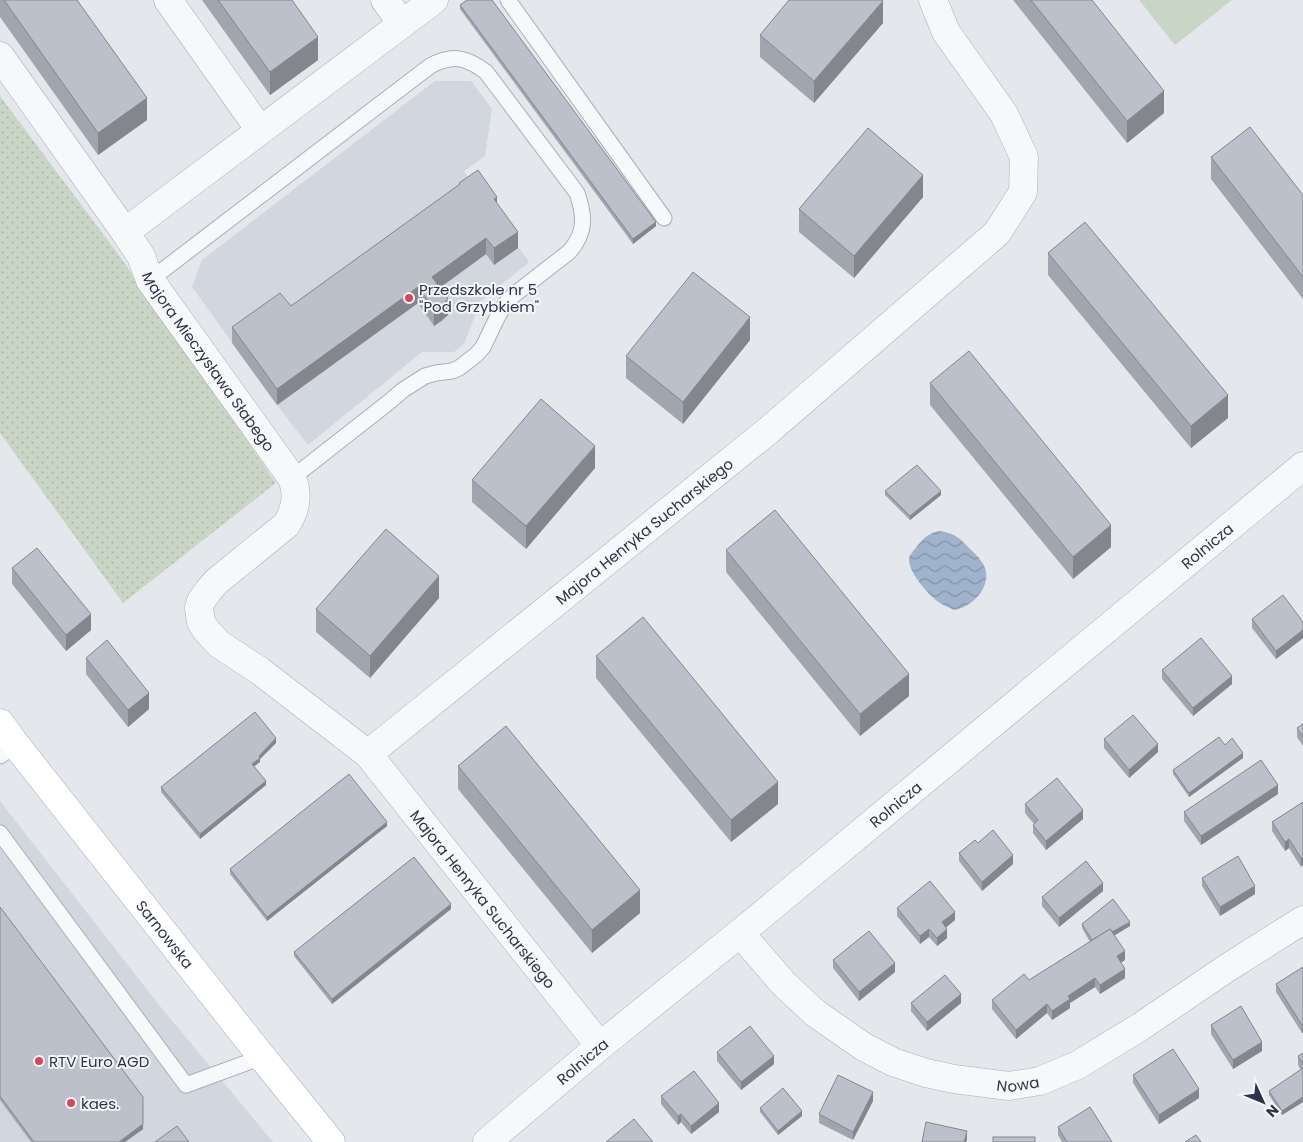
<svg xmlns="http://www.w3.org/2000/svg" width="1303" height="1142" viewBox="0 0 1303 1142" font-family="Poppins,sans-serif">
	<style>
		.built { fill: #d2d6de }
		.grass { fill: url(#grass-dots) }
		.green { fill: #c9d6c5 }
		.water { fill: url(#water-waves) }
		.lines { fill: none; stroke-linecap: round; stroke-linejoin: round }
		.lane-casing { stroke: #a9aeb7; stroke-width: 17 }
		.street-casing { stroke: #a9aeb7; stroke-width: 29 }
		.secondary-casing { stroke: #a9aeb7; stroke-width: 29 }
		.lane { stroke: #f7f8fa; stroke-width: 15 }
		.street { stroke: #f7f8fa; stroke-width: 28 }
		.secondary { stroke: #fff; stroke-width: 28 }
		.wall { fill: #a1a5ae }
		.shaded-wall { fill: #83868d }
		.building { fill: #bbc0ca; stroke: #83868d }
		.poi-dot { fill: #d1495b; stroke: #f4f6f9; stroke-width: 2 }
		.labels { text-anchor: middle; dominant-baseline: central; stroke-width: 4; stroke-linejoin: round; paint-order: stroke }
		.poi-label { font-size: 15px; fill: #2b3445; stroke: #f4f6f9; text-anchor: start }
		.street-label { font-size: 15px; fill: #2b3445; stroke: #f4f6f9 }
	</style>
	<defs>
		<pattern id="grass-dots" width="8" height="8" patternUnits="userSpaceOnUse" patternTransform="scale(1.25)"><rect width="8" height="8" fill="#c9d6c5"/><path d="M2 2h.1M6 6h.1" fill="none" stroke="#adb8ab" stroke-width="1.8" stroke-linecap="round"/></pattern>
		<pattern id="water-waves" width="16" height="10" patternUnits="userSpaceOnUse" patternTransform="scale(1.25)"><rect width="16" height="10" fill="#9fb4cc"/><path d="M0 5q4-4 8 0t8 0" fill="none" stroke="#8293a7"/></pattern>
	</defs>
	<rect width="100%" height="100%" fill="#e4e7ec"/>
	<g class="built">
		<path d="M 435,81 L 471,81 L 492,109 L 485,156 L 464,171 L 529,262 L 480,302 L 464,344 L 454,352 L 422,352 L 308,445 L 277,405 L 192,287 L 202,260 Z"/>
		<path d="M 0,801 L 159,1005 L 273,1142 L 0,1142 Z"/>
	</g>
	<path class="grass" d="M 0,96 L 121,258 L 276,483 L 123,603 L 0,433 Z"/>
	<path class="green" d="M 1139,0 L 1232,0 L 1175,45 Z"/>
	<path class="water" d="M 941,531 C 955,534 960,538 970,549 C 974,553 978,556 981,561 C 993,576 983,595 969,604 C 965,607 959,609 954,610 C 949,607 942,605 937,601 C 927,593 908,572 909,558 C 910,554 915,549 918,545 C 925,537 930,532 941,531 Z"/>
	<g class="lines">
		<defs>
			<g id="lane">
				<path d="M 508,0 L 664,218"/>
				<path d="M 150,280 L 430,66 C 453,54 466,57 486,72 L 577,193 C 585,216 586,233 569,252 L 515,294 L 506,303 L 498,316 L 483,347 L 476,355 L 459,368 L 452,371 L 436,373 L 425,376 L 403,390 L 389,402 L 292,478"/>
				<path d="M 0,756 L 16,745"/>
				<path d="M 0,833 L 186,1085 L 262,1057"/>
			</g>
			<g id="street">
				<path d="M 168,0 L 260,130"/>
				<path d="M 385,0 L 402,24"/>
				<path id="s1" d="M 434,0 L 125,232 L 141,256 L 150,280 L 292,478 C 299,495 296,510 286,525 L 217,581 L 209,590 L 201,601 L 199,608 L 201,622 L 206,630 L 219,644 L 260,671 L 368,754 L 600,1046"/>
				<path d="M 0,56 L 125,232"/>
				<path id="s2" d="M 368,754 L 769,430 L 997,233 L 1023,192 L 1024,157 L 1004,114 L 946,32 L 933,0"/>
				<path id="s3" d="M 740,933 L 783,983 L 815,1013 L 864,1047 L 893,1062 L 926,1073 L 954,1079 L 1009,1086 L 1040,1081 L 1078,1065 L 1140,1027 L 1227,968 L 1303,920"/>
				<path id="s4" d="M 487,1142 L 600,1046 L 740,933 L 1303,466"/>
			</g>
			<g id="secondary">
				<path id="s5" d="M 0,723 L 16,745 L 262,1057 L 331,1142"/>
			</g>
		</defs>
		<use href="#lane" class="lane-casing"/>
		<use href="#street" class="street-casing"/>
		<use href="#secondary" class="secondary-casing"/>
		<use href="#lane" class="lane"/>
		<use href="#street" class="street"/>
		<use href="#secondary" class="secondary"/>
	</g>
	<g class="wall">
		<path d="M 0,0 L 77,0 L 147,120 L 98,155 L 0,17 Z"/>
		<path d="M 202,0 L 292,0 L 318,60 L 270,95 Z"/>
		<path d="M 1013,0 L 1092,0 L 1164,113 L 1127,143 Z"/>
		<path d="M 460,5 L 656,226 L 633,244 L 460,9 Z"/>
		<path d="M 883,23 L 814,103 L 760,57 L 760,35 Z"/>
		<path d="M 1211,157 L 1303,195 L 1303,299 L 1211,179 Z"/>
		<path d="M 459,183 L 497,203 L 518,248 L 494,265 L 486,254 L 440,288 L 448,315 L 442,321 L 434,326 L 418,303 L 277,405 L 232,343 L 232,327 L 291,306 L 459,185 Z"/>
		<path d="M 923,197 L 854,278 L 799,232 L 799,209 Z"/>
		<path d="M 1048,253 L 1228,418 L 1191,448 L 1048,275 Z"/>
		<path d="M 750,340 L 683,424 L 626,378 L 626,356 Z"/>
		<path d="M 930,383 L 1111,547 L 1073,579 L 930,405 Z"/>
		<path d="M 595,468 L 526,549 L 472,502 L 472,480 Z"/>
		<path d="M 885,491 L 941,495 L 910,520 L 885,495 Z"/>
		<path d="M 726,550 L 909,696 L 860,736 L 726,572 Z"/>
		<path d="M 12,568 L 91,630 L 66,651 L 12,584 Z"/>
		<path d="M 439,598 L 370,678 L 316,632 L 316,609 Z"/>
		<path d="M 1252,619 L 1303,622 L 1303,638 L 1276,659 L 1252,628 Z"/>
		<path d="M 596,656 L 778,804 L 731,842 L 596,678 Z"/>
		<path d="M 86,658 L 149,709 L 128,727 L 86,674 Z"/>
		<path d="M 1162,670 L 1232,684 L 1193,716 L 1162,679 Z"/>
		<path d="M 1303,724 L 1303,746 L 1297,737 L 1297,728 Z"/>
		<path d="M 1104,739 L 1158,752 L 1129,778 L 1104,748 Z"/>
		<path d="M 276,743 L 260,759 L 260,762 L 254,766 L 266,785 L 200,839 L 161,792 L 161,787 Z"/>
		<path d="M 1243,758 L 1189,797 L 1173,774 L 1173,770 Z"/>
		<path d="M 458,766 L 640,913 L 592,953 L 458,789 Z"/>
		<path d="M 1278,794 L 1201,845 L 1184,821 L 1184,812 Z"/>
		<path d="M 1303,802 L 1301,867 L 1289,848 L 1285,851 L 1272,831 L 1272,822 Z"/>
		<path d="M 1025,804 L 1083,819 L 1046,850 L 1033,833 L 1033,825 L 1034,824 L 1025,813 Z"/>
		<path d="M 387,826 L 267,921 L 230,874 L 230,869 Z"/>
		<path d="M 978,843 L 1013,864 L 982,891 L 959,861 L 959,853 Z"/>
		<path d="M 1202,878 L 1255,894 L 1220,916 L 1202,886 Z"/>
		<path d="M 1103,891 L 1059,927 L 1042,906 L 1042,897 Z"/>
		<path d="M 0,907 L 143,1129 L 125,1142 L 31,1142 L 0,1100 Z"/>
		<path d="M 897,908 L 955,920 L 946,927 L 947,938 L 937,946 L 929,937 L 920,944 L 897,916 Z"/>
		<path d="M 451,909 L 332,1004 L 294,956 L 294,952 Z"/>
		<path d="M 1082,924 L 1130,926 L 1114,935 L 1125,960 L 1121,962 L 1125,978 L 1100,994 L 1095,987 L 1070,1003 L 1070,1008 L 1052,1020 L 1047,1013 L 1016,1039 L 992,1009 L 992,1000 L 1029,980 L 1090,942 L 1082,928 Z"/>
		<path d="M 833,960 L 895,972 L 859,1001 L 833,968 Z"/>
		<path d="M 1303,967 L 1303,1033 L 1302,1033 L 1276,992 L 1276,984 Z"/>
		<path d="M 911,1003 L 961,1003 L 927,1031 L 911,1011 Z"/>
		<path d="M 1211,1025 L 1262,1051 L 1233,1069 L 1211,1034 Z"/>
		<path d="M 717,1052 L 774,1064 L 741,1090 L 717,1061 Z"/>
		<path d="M 1303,1053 L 1303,1102 L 1282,1115 L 1269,1095 L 1269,1091 L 1301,1070 L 1298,1065 L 1298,1056 Z"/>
		<path d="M 1133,1075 L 1199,1098 L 1159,1124 L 1133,1083 Z"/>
		<path d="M 661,1096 L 719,1112 L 691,1134 L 681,1122 L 678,1125 L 661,1104 Z"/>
		<path d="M 873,1101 L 853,1140 L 819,1123 L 819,1114 Z"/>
		<path d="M 760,1108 L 802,1116 L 778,1135 L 760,1112 Z"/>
		<path d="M 1058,1127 L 1112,1142 L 1062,1142 L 1058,1135 Z"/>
	</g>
	<g class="shaded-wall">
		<path d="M 883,1 L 883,23 L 814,103 L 814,81 Z"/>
		<path d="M 318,37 L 318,60 L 270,95 L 270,72 Z"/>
		<path d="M 1164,91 L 1164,113 L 1127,143 L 1127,121 Z"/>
		<path d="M 147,98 L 147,120 L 98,155 L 98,133 Z"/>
		<path d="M 923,175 L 923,197 L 854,278 L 854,256 Z"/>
		<path d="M 497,197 L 497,213 L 494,199 Z"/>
		<path d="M 656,222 L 656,226 L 633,244 L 633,239 Z"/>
		<path d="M 518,232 L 518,248 L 494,265 L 494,248 Z"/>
		<path d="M 486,238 L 486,254 L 432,293 L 432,277 Z"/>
		<path d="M 418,287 L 418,303 L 277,405 L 277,389 Z"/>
		<path d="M 448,299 L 448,315 L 434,326 L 434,309 Z"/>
		<path d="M 750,317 L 750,340 L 683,424 L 683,402 Z"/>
		<path d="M 1228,395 L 1228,418 L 1191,448 L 1191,426 Z"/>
		<path d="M 595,446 L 595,468 L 526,549 L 526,526 Z"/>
		<path d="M 941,491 L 941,495 L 910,520 L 910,516 Z"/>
		<path d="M 1111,525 L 1111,547 L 1073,579 L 1073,557 Z"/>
		<path d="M 439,576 L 439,598 L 370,678 L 370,656 Z"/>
		<path d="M 91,614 L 91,630 L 66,651 L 66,635 Z"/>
		<path d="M 1303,630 L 1303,638 L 1276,659 L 1276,651 Z"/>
		<path d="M 909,674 L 909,696 L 860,736 L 860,714 Z"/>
		<path d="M 1232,676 L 1232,684 L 1193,716 L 1193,708 Z"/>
		<path d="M 149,693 L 149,709 L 128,727 L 128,710 Z"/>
		<path d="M 276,738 L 276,743 L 260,759 L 260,762 L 252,768 L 252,764 Z"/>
		<path d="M 1158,744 L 1158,752 L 1129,778 L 1129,770 Z"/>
		<path d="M 1243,753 L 1243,758 L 1189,797 L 1189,793 Z"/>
		<path d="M 266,781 L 266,785 L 200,839 L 200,834 Z"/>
		<path d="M 778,782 L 778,804 L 731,842 L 731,820 Z"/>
		<path d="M 1278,785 L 1278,794 L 1201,845 L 1201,836 Z"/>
		<path d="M 1083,810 L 1083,819 L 1046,850 L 1046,841 Z"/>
		<path d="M 387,822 L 387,826 L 267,921 L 267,917 Z"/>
		<path d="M 1289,839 L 1289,848 L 1285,851 L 1285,842 Z"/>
		<path d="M 1013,855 L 1013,864 L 982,891 L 982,882 Z"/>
		<path d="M 1303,857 L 1303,865 L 1301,867 L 1301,858 Z"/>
		<path d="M 1103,883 L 1103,891 L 1059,927 L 1059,918 Z"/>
		<path d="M 1255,886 L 1255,894 L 1220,916 L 1220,907 Z"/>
		<path d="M 640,890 L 640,913 L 592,953 L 592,930 Z"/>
		<path d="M 451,904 L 451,909 L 332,1004 L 332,999 Z"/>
		<path d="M 955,912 L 955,920 L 942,931 L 942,922 Z"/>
		<path d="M 1130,922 L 1130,926 L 1094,948 L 1094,943 Z"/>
		<path d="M 929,929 L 929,937 L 920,944 L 920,936 Z"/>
		<path d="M 947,929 L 947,938 L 937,946 L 937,938 Z"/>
		<path d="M 1125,951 L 1125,960 L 1117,965 L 1117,956 Z"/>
		<path d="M 895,963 L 895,972 L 859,1001 L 859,992 Z"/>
		<path d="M 1125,969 L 1125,978 L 1100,994 L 1100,985 Z"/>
		<path d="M 1095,978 L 1095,987 L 1070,1003 L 1070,1008 L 1052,1020 L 1052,1011 L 1068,996 Z"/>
		<path d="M 961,994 L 961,1003 L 927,1031 L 927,1022 Z"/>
		<path d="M 1047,1004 L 1047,1013 L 1016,1039 L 1016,1030 Z"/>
		<path d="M 1303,1024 L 1303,1033 L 1302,1033 L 1302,1025 Z"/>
		<path d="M 1262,1042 L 1262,1051 L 1233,1069 L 1233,1060 Z"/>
		<path d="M 774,1056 L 774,1064 L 741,1090 L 741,1082 Z"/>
		<path d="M 1199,1089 L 1199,1098 L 1159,1124 L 1159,1115 Z"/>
		<path d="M 873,1092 L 873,1101 L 853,1140 L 853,1132 Z"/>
		<path d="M 143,1097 L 143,1129 L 125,1142 L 119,1142 Z"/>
		<path d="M 1303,1097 L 1303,1102 L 1282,1115 L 1282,1111 Z"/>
		<path d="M 719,1103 L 719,1112 L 691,1134 L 691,1126 Z"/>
		<path d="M 802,1111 L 802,1116 L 778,1135 L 778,1131 Z"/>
		<path d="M 681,1114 L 681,1122 L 678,1125 L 678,1116 Z"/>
		<path d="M 967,1131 L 967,1140 L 966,1142 L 964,1142 Z"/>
	</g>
	<g class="building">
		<path d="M 4,0 L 77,0 L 147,98 L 98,133 Z"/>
		<path d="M 218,0 L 292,0 L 318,37 L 270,72 Z"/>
		<path d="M 467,0 L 492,0 L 656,222 L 633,239 L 460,5 Z"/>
		<path d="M 789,0 L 882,0 L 883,1 L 814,81 L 760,35 Z"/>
		<path d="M 1031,0 L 1092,0 L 1164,91 L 1127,121 Z"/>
		<path d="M 1250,127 L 1303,195 L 1303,277 L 1211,157 Z"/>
		<path d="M 868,128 L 923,175 L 854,256 L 799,209 Z"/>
		<path d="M 478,170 L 497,197 L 494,199 L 518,232 L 494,248 L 486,238 L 432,277 L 448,299 L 442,305 L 434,309 L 418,287 L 277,389 L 232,327 L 280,293 L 291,306 L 460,184 L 459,183 Z"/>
		<path d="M 1085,222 L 1228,395 L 1191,426 L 1048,253 Z"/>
		<path d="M 693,272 L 750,317 L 683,402 L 626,356 Z"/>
		<path d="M 969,351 L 1111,525 L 1073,557 L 930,383 Z"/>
		<path d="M 541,399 L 595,446 L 526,526 L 472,480 Z"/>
		<path d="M 917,465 L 941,491 L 910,516 L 885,491 Z"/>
		<path d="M 775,510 L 909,674 L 860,714 L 726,550 Z"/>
		<path d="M 386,529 L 439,576 L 370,656 L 316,609 Z"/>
		<path d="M 37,548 L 91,614 L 66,635 L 12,568 Z"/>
		<path d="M 1283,595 L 1303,622 L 1303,630 L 1276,651 L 1252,619 Z"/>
		<path d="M 643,617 L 778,782 L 731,820 L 596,656 Z"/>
		<path d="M 1201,638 L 1232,676 L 1193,708 L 1162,670 Z"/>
		<path d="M 107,640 L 149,693 L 128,710 L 86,658 Z"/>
		<path d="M 255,712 L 276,738 L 259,756 L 260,758 L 252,764 L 266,781 L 200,834 L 161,787 Z"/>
		<path d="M 1133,715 L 1158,744 L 1129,770 L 1104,739 Z"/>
		<path d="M 1303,724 L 1303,737 L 1297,728 Z"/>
		<path d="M 506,726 L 640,890 L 592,930 L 458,766 Z"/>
		<path d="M 1219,737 L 1225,745 L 1232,738 L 1243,753 L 1189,793 L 1173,770 Z"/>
		<path d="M 1261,760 L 1278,785 L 1201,836 L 1184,812 Z"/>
		<path d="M 349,774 L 387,822 L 267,917 L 230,869 Z"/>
		<path d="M 1057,778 L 1083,810 L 1046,841 L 1033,825 L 1038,820 L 1025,804 Z"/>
		<path d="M 1303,802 L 1303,857 L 1301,858 L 1289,839 L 1285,842 L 1272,822 Z"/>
		<path d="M 993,830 L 1013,855 L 982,882 L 959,853 L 975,840 L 978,843 Z"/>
		<path d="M 1238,856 L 1255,886 L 1220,907 L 1202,878 Z"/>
		<path d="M 414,857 L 451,904 L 332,999 L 294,952 Z"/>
		<path d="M 1086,861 L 1103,883 L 1059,918 L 1042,897 Z"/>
		<path d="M 930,881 L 955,912 L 942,922 L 947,929 L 937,938 L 929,929 L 920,936 L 897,908 Z"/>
		<path d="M 1113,899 L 1130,922 L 1112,932 L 1110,929 L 1092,940 L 1082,924 Z"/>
		<path d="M 0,907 L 143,1097 L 143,1124 L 119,1142 L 34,1142 L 0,1096 Z"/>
		<path d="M 1110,929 L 1125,951 L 1117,956 L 1125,969 L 1100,985 L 1095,978 L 1068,996 L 1070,999 L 1052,1011 L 1047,1004 L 1016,1030 L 992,1000 L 1024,974 L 1029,980 Z"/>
		<path d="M 869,931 L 895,963 L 859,992 L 833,960 Z"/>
		<path d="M 1303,967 L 1303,1024 L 1302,1025 L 1276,984 Z"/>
		<path d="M 945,975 L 961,994 L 927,1022 L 911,1003 Z"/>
		<path d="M 1241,1006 L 1262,1042 L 1233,1060 L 1211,1025 Z"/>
		<path d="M 750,1026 L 774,1056 L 741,1082 L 717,1052 Z"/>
		<path d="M 1173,1049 L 1199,1089 L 1159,1115 L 1133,1075 Z"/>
		<path d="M 1303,1053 L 1303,1064 L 1298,1056 Z"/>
		<path d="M 1303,1068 L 1303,1097 L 1282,1111 L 1269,1091 Z"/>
		<path d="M 694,1071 L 719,1103 L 691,1126 L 681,1114 L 678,1116 L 661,1096 Z"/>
		<path d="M 838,1075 L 873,1092 L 853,1132 L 819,1114 Z"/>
		<path d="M 783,1088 L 802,1111 L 778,1131 L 760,1108 Z"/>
		<path d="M 1090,1107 L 1112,1142 L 1067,1142 L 1058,1127 Z"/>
		<path d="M 634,1119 L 653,1142 L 606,1142 Z"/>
		<path d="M 926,1122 L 967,1131 L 964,1142 L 922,1142 Z"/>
		<path d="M 177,1126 L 189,1142 L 155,1142 Z"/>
		<path d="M 1196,1135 L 1201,1142 L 1185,1142 Z"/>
		<rect x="993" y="1137" width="42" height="5"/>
	</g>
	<g class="poi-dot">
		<circle cx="409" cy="298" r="5"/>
		<circle cx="39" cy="1061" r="5"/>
		<circle cx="71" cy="1103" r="5"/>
	</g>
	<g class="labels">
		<g class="poi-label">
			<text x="419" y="289">Przedszkole nr 5<tspan x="419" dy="17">"Pod Grzybkiem"</tspan></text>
			<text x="49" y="1061">RTV Euro AGD</text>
			<text x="81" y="1103">kaes.</text>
		</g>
		<g class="street-label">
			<text stroke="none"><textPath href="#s1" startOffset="541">Majora Mieczysława Słabego</textPath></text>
			<text stroke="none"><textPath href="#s2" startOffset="355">Majora Henryka Sucharskiego</textPath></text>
			<text stroke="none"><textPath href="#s4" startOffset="935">Rolnicza</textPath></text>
			<text stroke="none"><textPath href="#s4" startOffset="530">Rolnicza</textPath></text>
			<text stroke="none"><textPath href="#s1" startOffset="1269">Majora Henryka Sucharskiego</textPath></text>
			<text stroke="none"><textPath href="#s5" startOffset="268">Sarnowska</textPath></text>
			<text stroke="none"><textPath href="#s4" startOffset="125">Rolnicza</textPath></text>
			<text stroke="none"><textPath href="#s3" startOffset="330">Nowa</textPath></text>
		</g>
	</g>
	<g transform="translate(1263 1102) rotate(134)" stroke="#f4f6f9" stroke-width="4" paint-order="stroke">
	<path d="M0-4L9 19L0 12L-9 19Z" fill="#2b3445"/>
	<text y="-8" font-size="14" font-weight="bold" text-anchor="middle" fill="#2b3445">N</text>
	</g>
</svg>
